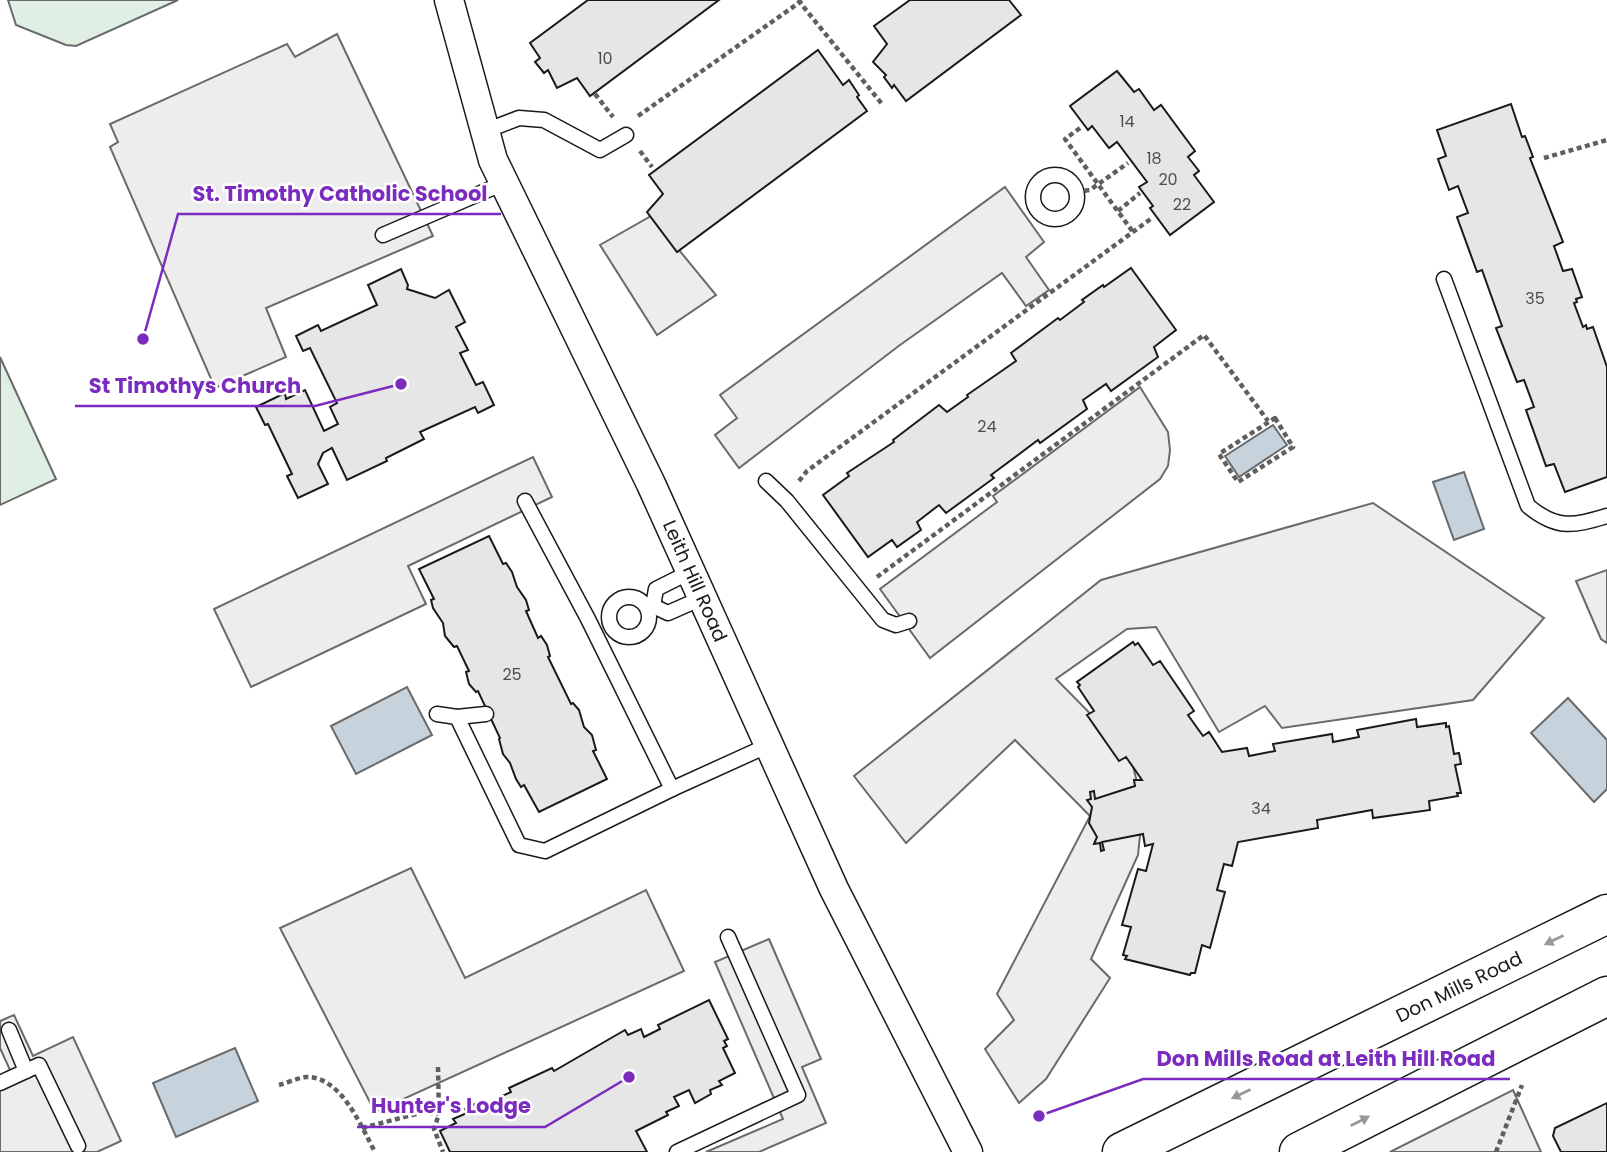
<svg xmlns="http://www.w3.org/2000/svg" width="1607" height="1152" viewBox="0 0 1607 1152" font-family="Poppins,sans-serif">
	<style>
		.green { fill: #e0efe3; stroke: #6a6a6a; stroke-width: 2 }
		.parking { fill: #ededed; stroke: #6a6a6a; stroke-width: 2 }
		.water { fill: #c6d2dc; stroke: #6a6a6a; stroke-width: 2 }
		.building { fill: #e6e6e6; stroke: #1a1a1a; stroke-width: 2 }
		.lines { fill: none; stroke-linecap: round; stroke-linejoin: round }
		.service-casing { stroke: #1a1a1a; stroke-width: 17 }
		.minor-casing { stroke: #1a1a1a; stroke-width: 31 }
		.secondary-casing { stroke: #1a1a1a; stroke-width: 41 }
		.path { stroke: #5f5f5f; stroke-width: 4.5; stroke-dasharray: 5 3.5; stroke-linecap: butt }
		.service { stroke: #fff; stroke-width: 14 }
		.minor { stroke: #fff; stroke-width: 28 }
		.secondary { stroke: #fff; stroke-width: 38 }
		.oneway { fill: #989898 }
		.labels { text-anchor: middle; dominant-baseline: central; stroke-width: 5; stroke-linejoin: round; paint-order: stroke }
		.number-label { font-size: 16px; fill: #4d4d4d }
		.street-label { font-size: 19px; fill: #1a1a1a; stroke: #fff }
		.leader { fill: none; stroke: #7b2cbf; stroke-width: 2.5 }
		.callout-dot { fill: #7b2cbf; stroke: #fff; stroke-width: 2.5 }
		.callout-label { font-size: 21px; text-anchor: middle; font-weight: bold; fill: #7b2cbf; stroke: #fff; stroke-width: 5; stroke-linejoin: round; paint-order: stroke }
	</style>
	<rect width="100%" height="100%" fill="#fff"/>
	<g class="green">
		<path d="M 8,0 L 178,0 L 76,46 L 66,45 L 16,25 Z"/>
		<path d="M 0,357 L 56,479 L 0,505 Z"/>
	</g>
	<g class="parking">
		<path d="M 337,34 L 433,236 L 266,308 L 286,357 L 215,388 L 110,147 L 118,142 L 110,124 L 287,44 L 295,57 Z"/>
		<path d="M 1005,187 L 1044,242 L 1026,257 L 1049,290 L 1026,306 L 1002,273 L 900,345 L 739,468 L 715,435 L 737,418 L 720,395 Z"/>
		<path d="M 651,216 L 716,295 L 657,335 L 600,245 Z"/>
		<path d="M 1140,387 L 1168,432 L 1170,450 L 1168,466 L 1160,479 L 930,658 L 880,589 L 997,502 L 993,496 Z"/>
		<path d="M 533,457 L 552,497 L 408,566 L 426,604 L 251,687 L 214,609 Z"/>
		<path d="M 1373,503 L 1544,618 L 1473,700 L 1282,728 L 1265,706 L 1219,732 L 1156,627 L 1127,629 L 1056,679 L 1130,754 L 1143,806 L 1138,855 L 1091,959 L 1110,978 L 1046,1079 L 1019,1103 L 985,1049 L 1014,1020 L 997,994 L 1090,816 L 1015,740 L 906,843 L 854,776 L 1101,580 Z"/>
		<path d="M 1607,570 L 1607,643 L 1601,639 L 1576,581 Z"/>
		<path d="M 411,868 L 465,978 L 646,890 L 684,971 L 375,1112 L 280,928 Z"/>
		<path d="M 769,939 L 821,1059 L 802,1067 L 826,1123 L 759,1152 L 706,1152 L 783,1119 L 715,962 Z"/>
		<path d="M 14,1015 L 33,1056 L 73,1037 L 121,1141 L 97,1152 L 0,1152 L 0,1075 L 10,1070 L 0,1048 L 0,1021 Z"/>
		<path d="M 1513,1090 L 1541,1152 L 1390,1152 Z"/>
	</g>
	<g class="water">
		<path d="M 1273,425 L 1287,445 L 1239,477 L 1225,456 Z"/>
		<path d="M 1464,472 L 1484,529 L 1454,540 L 1433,482 Z"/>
		<path d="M 407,687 L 432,735 L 356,774 L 331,726 Z"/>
		<path d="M 1568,698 L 1607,740 L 1607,789 L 1594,802 L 1531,733 Z"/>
		<path d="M 235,1048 L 258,1101 L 176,1137 L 153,1083 Z"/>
	</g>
	<g class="building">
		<path d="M 588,0 L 719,0 L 590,96 L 577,78 L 557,88 L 548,70 L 544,73 L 535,62 L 540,58 L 530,43 Z"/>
		<path d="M 910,0 L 1009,0 L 1021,15 L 906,101 L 894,85 L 892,88 L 884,77 L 886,75 L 873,62 L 887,44 L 874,26 Z"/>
		<path d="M 818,50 L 843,85 L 849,80 L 859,95 L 857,97 L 867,111 L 677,252 L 647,212 L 663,194 L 649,175 Z"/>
		<path d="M 1117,71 L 1134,92 L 1139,89 L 1154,110 L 1161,105 L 1195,151 L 1188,157 L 1199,171 L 1194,175 L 1214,202 L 1170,235 L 1150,208 L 1153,206 L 1139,187 L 1147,182 L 1117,142 L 1109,148 L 1092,126 L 1088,130 L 1070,106 Z"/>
		<path d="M 1511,104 L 1522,137 L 1525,136 L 1533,157 L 1530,158 L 1563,242 L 1554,246 L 1563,271 L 1572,269 L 1582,297 L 1576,299 L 1577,302 L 1574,303 L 1583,327 L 1586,325 L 1587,329 L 1593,327 L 1607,367 L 1607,477 L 1565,492 L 1554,464 L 1546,466 L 1526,410 L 1534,407 L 1524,380 L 1517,382 L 1496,328 L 1502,326 L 1482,270 L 1477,272 L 1457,217 L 1468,213 L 1458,186 L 1449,190 L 1438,159 L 1446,156 L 1437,130 Z"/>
		<path d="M 1131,268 L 1176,330 L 1154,347 L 1158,357 L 1111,391 L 1106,384 L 1083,400 L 1087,409 L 1040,443 L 1038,440 L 991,475 L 994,478 L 946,513 L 939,505 L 917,522 L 921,530 L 897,547 L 892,540 L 868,557 L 823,495 L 849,476 L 847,473 L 894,442 L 893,440 L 939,405 L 947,412 L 968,397 L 967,395 L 1016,361 L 1011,353 L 1058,318 L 1060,320 L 1084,302 L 1082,300 L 1103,285 L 1104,287 Z"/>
		<path d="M 401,269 L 408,285 L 407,289 L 435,298 L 449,290 L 465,322 L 456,327 L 468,350 L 460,353 L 476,385 L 483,382 L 494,405 L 478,413 L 475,407 L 420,432 L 424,439 L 386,458 L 387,461 L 347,480 L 332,448 L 323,453 L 318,464 L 328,484 L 298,498 L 287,476 L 292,474 L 268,424 L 265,425 L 256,407 L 285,393 L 286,399 L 305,390 L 324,431 L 338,424 L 330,407 L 337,403 L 310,348 L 303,351 L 296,336 L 318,325 L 321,331 L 377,305 L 368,285 Z"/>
		<path d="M 489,536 L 503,564 L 506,563 L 512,572 L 517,587 L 526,600 L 529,610 L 526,611 L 538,638 L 541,636 L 547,645 L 550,656 L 548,657 L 571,704 L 573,703 L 579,710 L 584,727 L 592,735 L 596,750 L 593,751 L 607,779 L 539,812 L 524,785 L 521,787 L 516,779 L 510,763 L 503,754 L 499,739 L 500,738 L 478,691 L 476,692 L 469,684 L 466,672 L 469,671 L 457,646 L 454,647 L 445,636 L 443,623 L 433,608 L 431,600 L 434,599 L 419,569 Z"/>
		<path d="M 1133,642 L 1135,645 L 1138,643 L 1153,665 L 1160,661 L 1194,711 L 1188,715 L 1203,736 L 1209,732 L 1222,752 L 1247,748 L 1249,756 L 1275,751 L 1273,744 L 1332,734 L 1333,742 L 1359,737 L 1357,730 L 1416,719 L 1417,727 L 1446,723 L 1446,727 L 1449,726 L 1454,754 L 1459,753 L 1461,764 L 1455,765 L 1461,793 L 1457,793 L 1458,796 L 1429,801 L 1430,810 L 1373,818 L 1372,810 L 1317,820 L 1318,828 L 1238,842 L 1232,866 L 1224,864 L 1217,890 L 1225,892 L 1210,948 L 1202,945 L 1195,973 L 1191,973 L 1190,975 L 1125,959 L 1127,956 L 1123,955 L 1131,927 L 1122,925 L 1138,869 L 1146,871 L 1153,844 L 1145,846 L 1143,834 L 1102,842 L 1104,850 L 1101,851 L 1100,843 L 1094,844 L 1097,837 L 1089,823 L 1092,807 L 1087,800 L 1091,799 L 1090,792 L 1094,791 L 1095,799 L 1135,786 L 1134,780 L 1142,780 L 1126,757 L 1119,761 L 1087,715 L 1094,711 L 1078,687 L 1080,685 L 1077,682 Z"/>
		<path d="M 709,1000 L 728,1039 L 724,1041 L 727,1046 L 723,1048 L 735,1073 L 719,1081 L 722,1085 L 710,1090 L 711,1094 L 695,1103 L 689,1090 L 674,1097 L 679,1106 L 666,1112 L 668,1115 L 636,1131 L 647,1152 L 450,1152 L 440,1131 L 456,1123 L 453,1119 L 467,1113 L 465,1109 L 481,1101 L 487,1113 L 501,1106 L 498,1098 L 511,1092 L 509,1088 L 552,1068 L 554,1071 L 625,1030 L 628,1035 L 641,1029 L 644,1037 L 660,1029 L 658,1025 Z"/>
		<path d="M 1607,1103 L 1607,1152 L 1561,1152 L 1553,1136 L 1555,1128 Z"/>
	</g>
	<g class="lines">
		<defs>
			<g id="service">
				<path d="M 485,131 L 519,118 L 544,120 L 600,150 L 626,135"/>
				<circle cx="1055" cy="197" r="22"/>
				<path d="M 383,235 L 504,183"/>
				<path d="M 1444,279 L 1528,506 C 1557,530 1573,526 1607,516"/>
				<path d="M 766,481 L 787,501 L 883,620 L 896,625 L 909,621"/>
				<circle cx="629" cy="617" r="20"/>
				<path d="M 653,606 L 656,589 L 690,572"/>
				<path d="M 653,606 L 668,613 L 702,598"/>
				<path d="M 437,714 L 457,717 L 519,845 L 545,851 L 672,789 L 588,619 L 525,501"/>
				<path d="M 457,717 L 486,714"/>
				<path d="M 672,789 L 769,745"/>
				<path d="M 9,1030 L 26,1071 L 39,1065 L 78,1146"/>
				<path d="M 0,1083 L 26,1071"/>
				<path d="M 677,1152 L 798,1095 L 728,937"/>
			</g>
			<path id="minor" d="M 449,0 L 493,160 L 651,484 L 834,889 L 968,1152"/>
			<g id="secondary">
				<path d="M 1122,1152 L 1607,914"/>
				<path d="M 1299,1152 L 1607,996"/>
			</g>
		</defs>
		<use href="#service" class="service-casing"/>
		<use href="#minor" class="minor-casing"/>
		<use href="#secondary" class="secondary-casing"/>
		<g class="path">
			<path d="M 798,0 L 882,104"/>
			<path d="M 595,94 L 613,117"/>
			<path d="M 638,116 L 803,0"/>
			<path d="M 1080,128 L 1065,139 L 1133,232"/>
			<path d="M 640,151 L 652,167"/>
			<path d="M 1544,158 L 1607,140"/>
			<path d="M 1076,192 L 1090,190 L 1128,163"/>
			<path d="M 1118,211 L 1140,193"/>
			<path d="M 1275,418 L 1293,447 L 1238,482 L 1219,454 Z"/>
			<path d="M 799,481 L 807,471 L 1152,218"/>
			<path d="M 877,577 L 1204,335 L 1268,421"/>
			<path d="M 438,1067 L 439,1114 L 434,1129 L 443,1152"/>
			<path d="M 279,1085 C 287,1083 297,1078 306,1077 C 341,1076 361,1126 375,1152"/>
			<path d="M 362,1128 L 424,1112 L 439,1114"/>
			<path d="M 1496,1152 L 1522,1085"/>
		</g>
		<use href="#service" class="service"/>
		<use href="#minor" class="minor"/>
		<use href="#secondary" class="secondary"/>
	</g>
	<defs><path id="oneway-solid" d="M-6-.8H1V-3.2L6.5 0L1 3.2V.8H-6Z" transform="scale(1.75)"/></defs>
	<g class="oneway">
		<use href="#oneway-solid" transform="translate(1554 940) rotate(154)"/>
		<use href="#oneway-solid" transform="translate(1241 1094) rotate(154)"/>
		<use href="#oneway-solid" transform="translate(1360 1121) rotate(-27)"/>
	</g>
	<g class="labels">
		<g class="number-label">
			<text x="605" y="58">10</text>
			<text x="1127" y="121">14</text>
			<text x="1154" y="158">18</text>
			<text x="1168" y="179">20</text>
			<text x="1182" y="204">22</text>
			<text x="1535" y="298">35</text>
			<text x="987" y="426">24</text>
			<text x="512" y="674">25</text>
			<text x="1261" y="808">34</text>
		</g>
		<g class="street-label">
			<text transform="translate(695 581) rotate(66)">Leith Hill Road</text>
			<text transform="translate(1459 987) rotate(-26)">Don Mills Road</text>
		</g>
	</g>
	<path class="leader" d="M143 339L178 214H501M401 384L315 406H75M1039 1116L1143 1079H1510M629 1077L545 1127H357"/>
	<g class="callout-dot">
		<circle cx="143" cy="339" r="7"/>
		<circle cx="401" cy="384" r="7"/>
		<circle cx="1039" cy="1116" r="7"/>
		<circle cx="629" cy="1077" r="7"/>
	</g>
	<g class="callout-label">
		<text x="340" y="201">St. Timothy Catholic School</text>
		<text x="195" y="393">St Timothys Church</text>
		<text x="1326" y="1066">Don Mills Road at Leith Hill Road</text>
		<text x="451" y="1113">Hunter's Lodge</text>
	</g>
</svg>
